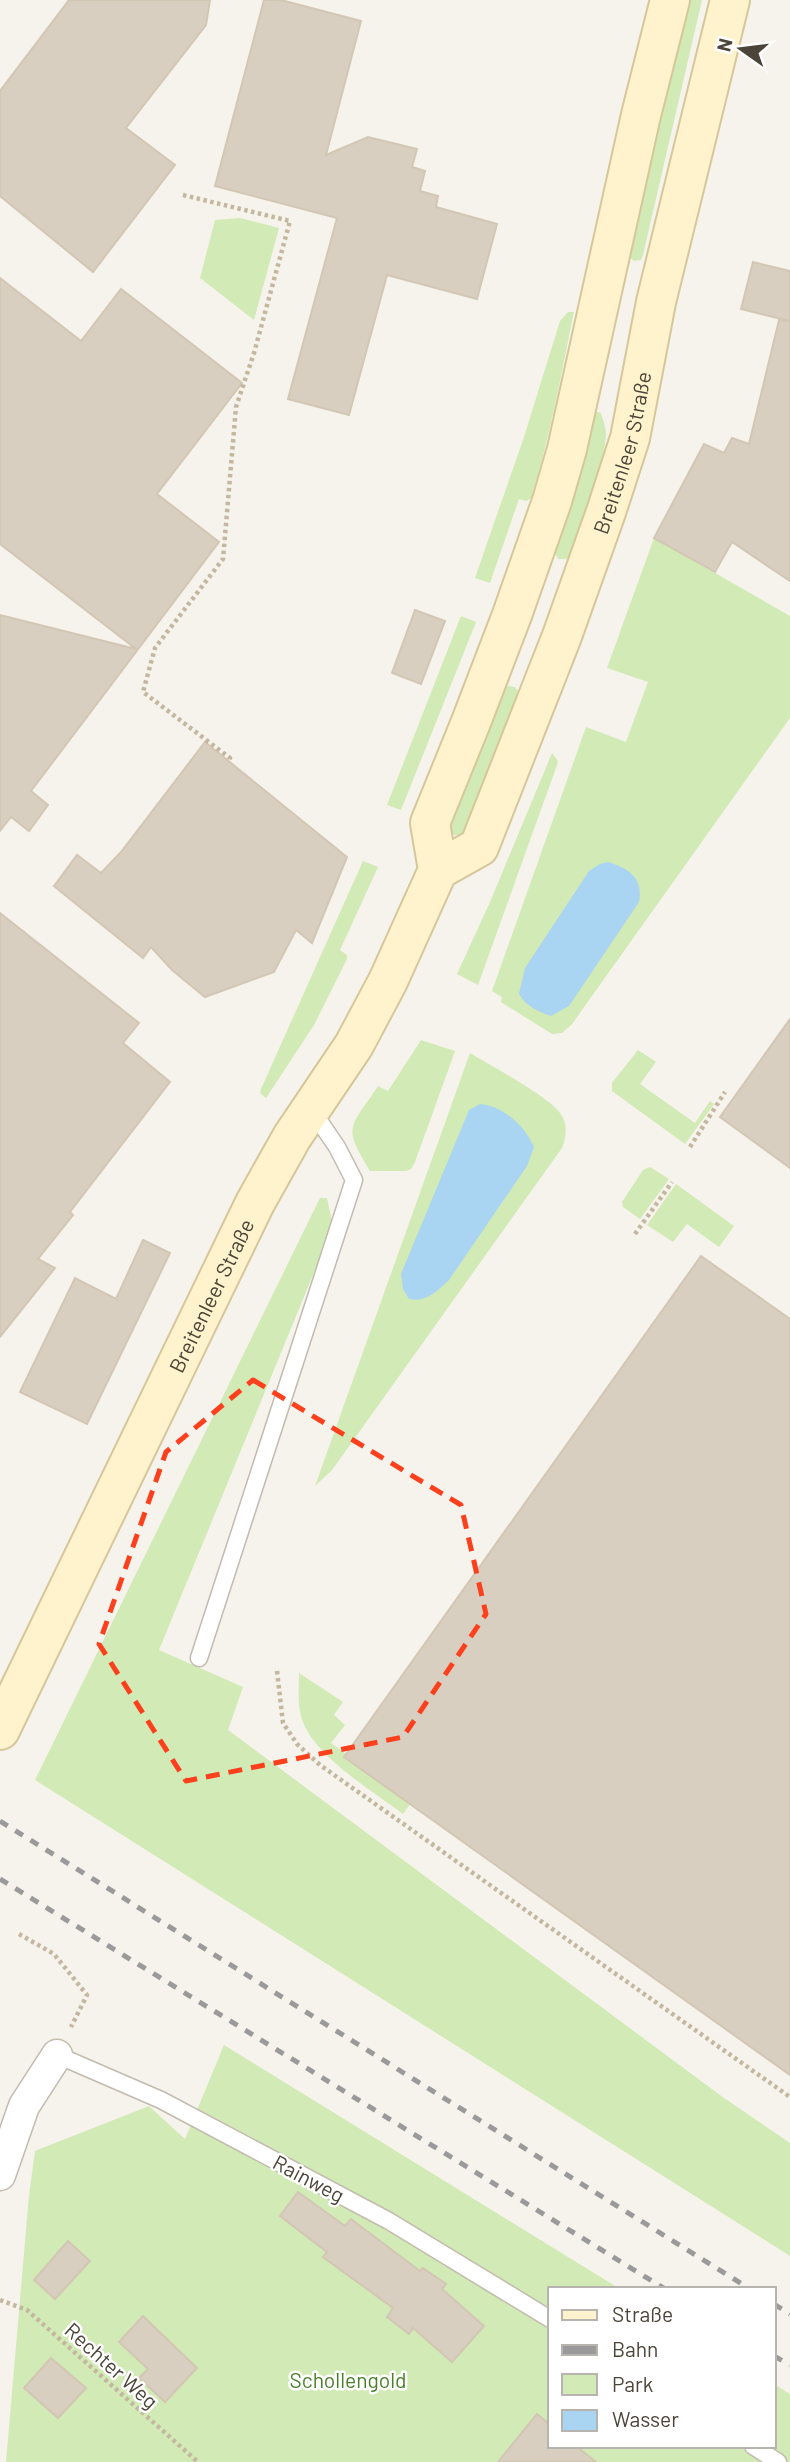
<svg xmlns="http://www.w3.org/2000/svg" width="790" height="2462" viewBox="0 0 790 2462" font-family="Barlow,sans-serif">
	<style>
		.green { fill: #d2eab5 }
		.water { fill: #a9d4f2 }
		.building { fill: #d8cfc1; stroke: #d3c7b4; stroke-width: 2 }
		.lines { fill: none; stroke-linecap: round; stroke-linejoin: round }
		.lane-casing { stroke: #c2bbae; stroke-width: 19 }
		.street-casing { stroke: #c2bbae; stroke-width: 33 }
		.secondary-casing { stroke: #d6c79b; stroke-width: 42 }
		.path { stroke: #c4b79f; stroke-width: 4.5; stroke-dasharray: 3.5 3.5; stroke-linecap: butt }
		.lane { stroke: #fff; stroke-width: 16 }
		.street { stroke: #fff; stroke-width: 30 }
		.secondary { stroke: #fff3cd; stroke-width: 38 }
		.rail { stroke: #9a9a9a; stroke-width: 5; stroke-dasharray: 9 9; stroke-linecap: butt }
		.marked { fill: none; stroke: #fc3f1d; stroke-width: 5; stroke-dasharray: 14 9; stroke-linejoin: round }
		.labels { text-anchor: middle; dominant-baseline: central; stroke-width: 5; stroke-linejoin: round; paint-order: stroke }
		.street-label { font-size: 21px; fill: #4b4439; stroke: #fff }
		.park-label { font-size: 21px; fill: #4a7f2a; stroke: #fff }
	</style>
	<rect width="100%" height="100%" fill="#f6f3ec"/>
	<g class="green">
		<path d="M 689,0 L 702,0 L 643,255 L 641,260 L 634,261 L 628,256 Z"/>
		<path d="M 240,218 L 279,228 L 254,320 L 200,278 L 215,220 Z"/>
		<path d="M 568,312 L 574,312 C 561,375 550,437 531,498 L 526,501 L 519,499 L 490,583 L 475,578 L 524,437 L 560,321 Z"/>
		<path d="M 595,411 L 601,413 C 603,420 606,427 606,435 C 604,469 582,522 570,556 L 566,559 L 558,559 L 554,552 Z"/>
		<path d="M 654,538 L 790,616 L 790,718 L 572,1024 L 562,1033 L 552,1034 L 501,1002 L 502,997 L 492,991 L 586,727 L 626,742 L 648,682 L 607,668 Z"/>
		<path d="M 461,616 L 476,622 L 401,810 L 387,805 Z"/>
		<path d="M 508,686 L 515,687 L 520,694 L 466,829 L 461,835 L 454,835 L 450,831 L 449,824 L 503,690 Z"/>
		<path d="M 552,753 L 558,761 L 557,765 L 478,985 L 457,974 L 490,902 Z"/>
		<path d="M 363,861 L 378,867 L 340,950 L 347,955 L 347,959 L 314,1025 L 266,1098 L 260,1093 L 261,1089 Z"/>
		<path d="M 421,1040 L 455,1051 L 415,1162 L 411,1169 L 406,1171 L 370,1171 C 342,1124 350,1129 378,1086 L 388,1091 Z"/>
		<path d="M 638,1050 L 656,1062 L 640,1084 L 695,1123 L 710,1101 L 714,1104 L 685,1144 L 612,1091 L 612,1083 Z"/>
		<path d="M 470,1053 C 489,1065 553,1098 562,1116 C 568,1127 566,1137 562,1148 L 332,1470 L 315,1486 Z"/>
		<path d="M 650,1167 L 669,1179 L 640,1219 L 623,1207 L 622,1202 L 643,1170 Z"/>
		<path d="M 676,1184 L 734,1226 L 719,1247 L 687,1224 L 673,1242 L 647,1225 Z"/>
		<path d="M 320,1198 L 327,1198 L 333,1226 L 159,1650 L 243,1687 L 228,1730 L 724,2098 L 790,2143 L 790,2256 L 35,1780 Z"/>
		<path d="M 299,1673 L 343,1702 L 334,1715 L 345,1725 L 331,1743 L 346,1754 L 344,1758 L 410,1804 L 403,1814 C 373,1791 317,1758 303,1722 C 297,1707 299,1689 299,1673 Z"/>
		<path d="M 224,2045 L 620,2289 L 550,2289 L 550,2446 L 774,2446 L 774,2384 L 790,2394 L 790,2462 L 6,2462 L 29,2195 L 35,2151 L 149,2106 L 185,2139 Z"/>
	</g>
	<g class="water">
		<path d="M 608,862 C 630,869 643,878 639,902 L 569,1006 L 551,1016 C 537,1011 527,1007 519,994 L 525,968 L 589,871 L 600,864 Z"/>
		<path d="M 480,1104 C 503,1106 525,1126 534,1147 L 527,1166 L 449,1280 C 437,1291 426,1303 409,1299 L 403,1289 L 401,1274 L 469,1110 Z"/>
	</g>
	<g class="building">
		<path d="M 69,0 L 210,0 L 206,25 L 126,128 L 175,165 L 93,272 L 0,196 L 0,91 Z"/>
		<path d="M 264,0 L 281,0 L 361,21 L 326,155 L 368,137 L 417,149 L 412,167 L 425,171 L 420,191 L 438,196 L 436,207 L 497,224 L 477,299 L 387,275 L 349,415 L 288,399 L 337,218 L 215,186 Z"/>
		<path d="M 753,262 L 790,271 L 790,581 L 732,542 L 715,572 L 654,538 L 704,444 L 724,453 L 732,438 L 749,444 L 779,320 L 789,321 L 741,309 Z"/>
		<path d="M 0,278 L 81,341 L 121,289 L 242,383 L 157,494 L 219,542 L 31,791 L 48,805 L 29,831 L 11,817 L 0,831 L 0,615 L 136,649 L 0,544 Z"/>
		<path d="M 415,610 L 445,621 L 421,684 L 392,673 Z"/>
		<path d="M 205,742 L 347,857 L 312,943 L 296,930 L 274,972 L 205,997 L 172,970 L 151,947 L 143,958 L 54,886 L 77,855 L 101,873 L 121,852 Z"/>
		<path d="M 0,913 L 139,1023 L 123,1043 L 170,1082 L 70,1212 L 73,1215 L 38,1259 L 55,1268 L 0,1337 Z"/>
		<path d="M 790,1019 L 790,1168 L 720,1117 Z"/>
		<path d="M 143,1240 L 170,1253 L 87,1424 L 20,1392 L 75,1278 L 116,1299 Z"/>
		<path d="M 701,1256 L 790,1319 L 790,2075 L 344,1757 Z"/>
		<path d="M 298,2192 L 345,2226 L 351,2219 L 420,2271 L 423,2268 L 446,2284 L 442,2289 L 484,2326 L 452,2362 L 413,2328 L 409,2334 L 387,2317 L 393,2308 L 323,2257 L 327,2252 L 280,2216 Z"/>
		<path d="M 68,2241 L 90,2261 L 55,2299 L 34,2280 Z"/>
		<path d="M 143,2316 L 197,2368 L 165,2402 L 139,2378 L 148,2369 L 119,2342 Z"/>
		<path d="M 51,2358 L 86,2388 L 58,2418 L 24,2388 Z"/>
		<path d="M 537,2414 L 550,2425 L 550,2446 L 576,2446 L 596,2462 L 498,2462 Z"/>
	</g>
	<g class="lines">
		<defs>
			<g id="lane">
				<path d="M 199,1658 L 354,1180 L 337,1147 L 311,1109"/>
				<path d="M 57,2055 L 161,2100 L 389,2221 L 550,2319"/>
				<path d="M 753,2446 L 778,2462"/>
			</g>
			<path id="street" d="M 0,2175 L 24,2106 L 57,2055"/>
			<g id="secondary">
				<path id="s1" d="M 438,870 L 479,847 L 562,636 L 606,512 L 630,438 L 656,302 L 730,0"/>
				<path id="s2" d="M 0,1730 L 255,1203 L 292,1137 L 354,1045 L 388,981 L 438,870 L 430,823 L 471,722 L 512,615 L 552,501 L 567,449 L 641,115 L 670,0"/>
			</g>
		</defs>
		<use href="#lane" class="lane-casing"/>
		<use href="#street" class="street-casing"/>
		<use href="#secondary" class="secondary-casing"/>
		<g class="path">
			<path d="M 183,195 L 290,221 L 254,353 L 236,407 L 223,559 L 155,648 L 143,692 L 230,758 L 228,761"/>
			<path d="M 690,1147 L 725,1092"/>
			<path d="M 635,1234 L 672,1182"/>
			<path d="M 277,1671 L 283,1723 L 297,1744 L 320,1765 L 790,2097"/>
			<path d="M 19,1934 L 54,1954 L 87,1995 L 71,2027"/>
			<path d="M 0,2300 L 27,2310 L 198,2462"/>
		</g>
		<use href="#lane" class="lane"/>
		<use href="#street" class="street"/>
		<use href="#secondary" class="secondary"/>
		<g class="rail">
			<path d="M 0,1821 L 750,2289"/>
			<path d="M 0,1879 L 665,2289"/>
			<path d="M 774,2304 L 790,2314"/>
			<path d="M 774,2356 L 790,2365"/>
		</g>
	</g>
	<path class="marked" d="M 253,1380 L 461,1505 L 486,1614 L 403,1737 L 186,1781 L 99,1644 L 166,1452 Z"/>
	<g class="labels">
		<g class="street-label">
			<text stroke="none"><textPath href="#s1" startOffset="467">Breitenleer Straße</textPath></text>
			<text stroke="none"><textPath href="#s2" startOffset="483">Breitenleer Straße</textPath></text>
			<text transform="translate(309 2178) rotate(28)">Rainweg</text>
			<text transform="translate(112 2365) rotate(42)">Rechter Weg</text>
		</g>
		<g class="park-label">
			<text x="348" y="2379">Schollengold</text>
		</g>
	</g>
	<rect x="548" y="2287" width="228" height="161" fill="#ffffff" stroke="#b7b4b0" stroke-width="2"/>
	<rect x="562" y="2310" width="35" height="10" fill="#fff3cd" stroke="#b7b4b0" stroke-width="2"/>
	<text x="612" y="2322" font-size="21" fill="#4b4439">Straße</text>
	<rect x="562" y="2345" width="35" height="10" fill="#9a9a9a" stroke="#b7b4b0" stroke-width="2"/>
	<text x="612" y="2357" font-size="21" fill="#4b4439">Bahn</text>
	<rect x="562" y="2374" width="35" height="21" fill="#d2eab5" stroke="#b7b4b0" stroke-width="2"/>
	<text x="612" y="2392" font-size="21" fill="#4b4439">Park</text>
	<rect x="562" y="2410" width="35" height="21" fill="#a9d4f2" stroke="#b7b4b0" stroke-width="2"/>
	<text x="612" y="2427" font-size="21" fill="#4b4439">Wasser</text>
	<g transform="translate(741 49) rotate(284)" stroke="#ffffff" stroke-width="5" paint-order="stroke">
	<path d="M0-5L12 26L0 18L-12 26Z" fill="#4b4439"/>
	<text y="-10" font-size="19" font-weight="bold" text-anchor="middle" fill="#4b4439">N</text>
	</g>
</svg>
